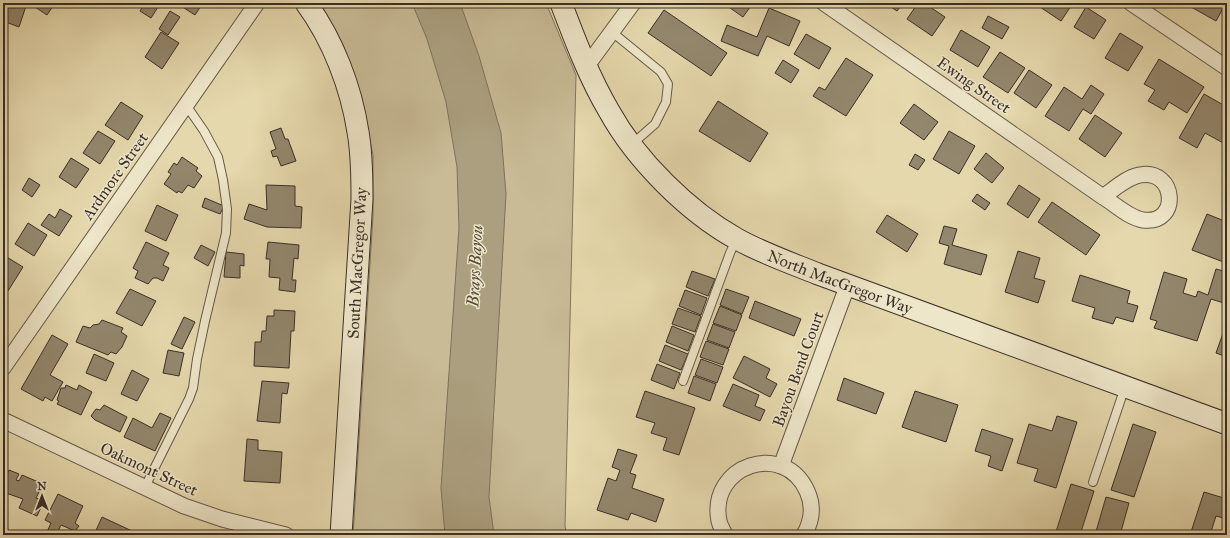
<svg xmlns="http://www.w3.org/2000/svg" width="1230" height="538" viewBox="0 0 1230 538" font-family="'IM FELL Great Primer',serif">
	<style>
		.green { fill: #c8bb96; stroke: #81755f }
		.water { fill: #ab9f7f; stroke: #7e725c }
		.building { fill: #93876d; stroke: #3a2f28 }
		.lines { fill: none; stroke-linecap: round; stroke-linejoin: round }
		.service-casing { stroke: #655949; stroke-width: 10 }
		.minor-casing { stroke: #655949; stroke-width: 17 }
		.secondary-casing { stroke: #3a2f28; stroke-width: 23 }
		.service { stroke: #eee6c9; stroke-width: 8 }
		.minor { stroke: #eee6c9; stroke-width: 15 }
		.secondary { stroke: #eee6c9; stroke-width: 21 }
		.labels { text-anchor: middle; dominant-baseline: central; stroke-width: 3; stroke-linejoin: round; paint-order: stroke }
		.street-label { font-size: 16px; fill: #3a2f28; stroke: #eee6c9 }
		.water-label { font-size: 17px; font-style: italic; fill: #564b3e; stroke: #eee6c9 }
	</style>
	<rect width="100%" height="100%" fill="#e5d8ac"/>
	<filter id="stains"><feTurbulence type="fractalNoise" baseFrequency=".005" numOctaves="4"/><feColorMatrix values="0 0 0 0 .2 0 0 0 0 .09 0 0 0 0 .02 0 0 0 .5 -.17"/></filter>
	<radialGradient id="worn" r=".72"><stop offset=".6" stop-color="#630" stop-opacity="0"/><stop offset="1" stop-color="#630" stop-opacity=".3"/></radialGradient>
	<path class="green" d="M 318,3 L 546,3 L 576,75 L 565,526 L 567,535 L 353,535 L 373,216 L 373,155 L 362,102 Z"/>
	<path class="water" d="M 412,3 L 460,3 L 479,56 L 501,133 L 506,194 L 489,497 L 494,535 L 445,535 L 441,488 L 459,228 L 457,167 L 446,102 L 427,39 Z"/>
	<g class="building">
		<path d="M 5,3 L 19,3 L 26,6 L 19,27 L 3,21 L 3,8 Z"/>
		<path d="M 29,3 L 55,3 L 47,15 Z"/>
		<path d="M 145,3 L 160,4 L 151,18 L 140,11 Z"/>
		<path d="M 183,3 L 203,3 L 195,15 L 181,6 Z"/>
		<path d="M 723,3 L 753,3 L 743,17 Z"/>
		<path d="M 885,3 L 903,3 L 897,11 Z"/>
		<path d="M 918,3 L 924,3 L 945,17 L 932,36 L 907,19 Z"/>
		<path d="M 1038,3 L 1073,3 L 1061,21 L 1037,5 Z"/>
		<path d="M 1184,3 L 1226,3 L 1216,21 Z"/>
		<path d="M 1086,7 L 1106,20 L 1094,39 L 1074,27 Z"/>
		<path d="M 769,8 L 800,21 L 789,46 L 767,36 L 758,56 L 721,41 L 727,25 L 757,37 Z"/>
		<path d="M 664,10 L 727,53 L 711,76 L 648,33 Z"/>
		<path d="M 170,11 L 180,17 L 168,35 L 159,29 Z"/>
		<path d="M 988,16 L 1009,27 L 1002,39 L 982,28 Z"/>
		<path d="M 961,30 L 990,47 L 978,67 L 950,50 Z"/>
		<path d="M 161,32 L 179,43 L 162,69 L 145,57 Z"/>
		<path d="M 1120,33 L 1143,47 L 1128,71 L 1105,58 Z"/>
		<path d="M 806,34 L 831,48 L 819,69 L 794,54 Z"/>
		<path d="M 1000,52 L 1025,68 L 1008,93 L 983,77 Z"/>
		<path d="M 846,58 L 873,75 L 846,116 L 813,96 L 819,87 L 825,90 Z"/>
		<path d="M 1159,59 L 1204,87 L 1187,113 L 1169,102 L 1164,110 L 1148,101 L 1155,90 L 1144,84 Z"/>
		<path d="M 783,60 L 799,70 L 791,83 L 775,73 Z"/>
		<path d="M 1029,70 L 1052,85 L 1036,108 L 1014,93 Z"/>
		<path d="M 1091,85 L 1104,94 L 1091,114 L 1083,109 L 1069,131 L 1045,116 L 1064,87 L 1082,99 Z"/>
		<path d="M 1204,94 L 1227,107 L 1227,145 L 1205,133 L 1197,148 L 1179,138 Z"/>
		<path d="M 718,101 L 768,133 L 750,162 L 699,131 Z"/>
		<path d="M 121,102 L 143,116 L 128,140 L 105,125 Z"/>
		<path d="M 914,104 L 938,122 L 924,140 L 900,123 Z"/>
		<path d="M 1095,115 L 1122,133 L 1105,157 L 1079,139 Z"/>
		<path d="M 281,128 L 285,139 L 288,139 L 296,161 L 281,166 L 277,156 L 273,157 L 271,151 L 276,149 L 270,132 Z"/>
		<path d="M 98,131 L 115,141 L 100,164 L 83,153 Z"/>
		<path d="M 949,131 L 975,146 L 959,174 L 933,159 Z"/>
		<path d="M 986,153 L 1004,168 L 992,183 L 974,169 Z"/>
		<path d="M 915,154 L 925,160 L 918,170 L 909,165 Z"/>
		<path d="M 182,157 L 198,168 L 196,171 L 202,176 L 194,188 L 188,185 L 182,193 L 178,191 L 177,193 L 164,184 L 171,174 L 168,172 L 174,163 L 177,165 Z"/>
		<path d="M 71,158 L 89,169 L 76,188 L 59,177 Z"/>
		<path d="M 29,178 L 40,185 L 32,197 L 22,190 Z"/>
		<path d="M 266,185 L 295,186 L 295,206 L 302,207 L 301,228 L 267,227 L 244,219 L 249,204 L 267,210 Z"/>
		<path d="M 1019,185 L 1040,199 L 1028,218 L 1007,204 Z"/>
		<path d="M 977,194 L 990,203 L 985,210 L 972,201 Z"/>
		<path d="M 205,198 L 224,206 L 220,214 L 202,207 Z"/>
		<path d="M 1052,202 L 1100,235 L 1086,255 L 1038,222 Z"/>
		<path d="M 157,205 L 178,215 L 166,241 L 145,231 Z"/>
		<path d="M 60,209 L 72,216 L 59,236 L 41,225 L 49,214 L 55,218 Z"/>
		<path d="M 1207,214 L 1227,222 L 1227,260 L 1226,263 L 1192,250 Z"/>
		<path d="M 887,215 L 918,234 L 907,252 L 876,232 Z"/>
		<path d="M 28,223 L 47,235 L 34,256 L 15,244 Z"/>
		<path d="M 944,226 L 957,229 L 952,245 L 987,255 L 981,275 L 944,264 L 949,246 L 939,243 Z"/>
		<path d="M 146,242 L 169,253 L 163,265 L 169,268 L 163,281 L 157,278 L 153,278 L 148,284 L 135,278 L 138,271 L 133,268 Z"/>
		<path d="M 268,242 L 299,245 L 298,259 L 294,258 L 292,280 L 296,280 L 295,292 L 279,290 L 280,278 L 269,277 L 270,259 L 266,259 Z"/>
		<path d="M 201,245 L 215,252 L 208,266 L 194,258 Z"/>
		<path d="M 1018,251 L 1040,258 L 1034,278 L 1045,281 L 1038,303 L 1005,292 Z"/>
		<path d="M 226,252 L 244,254 L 244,266 L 240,265 L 240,278 L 224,277 Z"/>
		<path d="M 5,256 L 23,267 L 8,291 L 3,288 L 3,259 Z"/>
		<path d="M 1216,269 L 1227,272 L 1227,304 L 1211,299 L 1197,341 L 1154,328 L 1157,321 L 1150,319 L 1164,272 L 1187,279 L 1183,293 L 1196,297 L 1198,291 L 1208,295 Z"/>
		<path d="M 692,271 L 715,279 L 708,296 L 686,287 Z"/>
		<path d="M 1080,275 L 1130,291 L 1127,303 L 1138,306 L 1133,322 L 1116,317 L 1113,324 L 1092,318 L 1095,308 L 1072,301 Z"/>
		<path d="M 130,289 L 156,301 L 142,326 L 116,313 Z"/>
		<path d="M 726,289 L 749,297 L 742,314 L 720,305 Z"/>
		<path d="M 685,290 L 707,298 L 701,315 L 679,306 Z"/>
		<path d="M 755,301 L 801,319 L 794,336 L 749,318 Z"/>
		<path d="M 720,306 L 742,315 L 736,331 L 713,323 Z"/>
		<path d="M 678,308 L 701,316 L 695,332 L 672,324 Z"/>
		<path d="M 274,310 L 295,311 L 294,331 L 291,331 L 289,368 L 254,366 L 255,342 L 261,342 L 262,331 L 266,331 L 267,316 L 274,316 Z"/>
		<path d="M 184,317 L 195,322 L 182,349 L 171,344 Z"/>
		<path d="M 102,320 L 123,328 L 121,332 L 127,336 L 122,347 L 116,354 L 111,352 L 108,355 L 76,342 L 83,326 L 90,328 L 93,325 L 99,324 Z"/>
		<path d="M 1227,322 L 1227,357 L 1216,353 Z"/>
		<path d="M 713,324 L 735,332 L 729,348 L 707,340 Z"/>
		<path d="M 672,326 L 694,335 L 688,351 L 666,342 Z"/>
		<path d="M 52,335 L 68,344 L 50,375 L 63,382 L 52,401 L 45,397 L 43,401 L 21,389 Z"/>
		<path d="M 706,341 L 729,349 L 723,365 L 700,357 Z"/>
		<path d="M 665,345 L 688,354 L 681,370 L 659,361 Z"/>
		<path d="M 168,350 L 184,353 L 179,376 L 163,373 Z"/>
		<path d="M 94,354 L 114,363 L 106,381 L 86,373 Z"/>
		<path d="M 744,356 L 770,369 L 766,378 L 777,384 L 770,397 L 733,378 Z"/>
		<path d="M 701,359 L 723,367 L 717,383 L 695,375 Z"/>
		<path d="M 657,364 L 680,373 L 674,389 L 651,380 Z"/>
		<path d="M 132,370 L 149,379 L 137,401 L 121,394 Z"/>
		<path d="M 694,376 L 716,384 L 710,401 L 688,393 Z"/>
		<path d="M 844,378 L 884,393 L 876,414 L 837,400 Z"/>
		<path d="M 262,381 L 289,383 L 287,394 L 282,393 L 280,423 L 257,421 Z"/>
		<path d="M 733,384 L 759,395 L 755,406 L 765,410 L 760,421 L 723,406 Z"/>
		<path d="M 66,385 L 77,390 L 79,385 L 92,392 L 81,415 L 57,404 L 59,401 L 57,400 L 61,388 L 65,388 Z"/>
		<path d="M 645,391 L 695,408 L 679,455 L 663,450 L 667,438 L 651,433 L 655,423 L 636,417 Z"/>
		<path d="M 915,391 L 958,405 L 946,442 L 902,427 Z"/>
		<path d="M 104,405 L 127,417 L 120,432 L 95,420 L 91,416 L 96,409 L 100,410 Z"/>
		<path d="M 160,413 L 171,418 L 155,451 L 124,437 L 133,418 L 152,428 Z"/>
		<path d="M 1057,416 L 1077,422 L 1056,488 L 1034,481 L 1038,469 L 1017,463 L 1029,424 L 1052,431 Z"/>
		<path d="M 1133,424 L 1156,432 L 1134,497 L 1111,490 Z"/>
		<path d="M 982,429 L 1013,439 L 1002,471 L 988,466 L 991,456 L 975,451 Z"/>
		<path d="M 247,439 L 258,440 L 258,450 L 282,452 L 280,483 L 244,481 Z"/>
		<path d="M 618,449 L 637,455 L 630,473 L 636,475 L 632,488 L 664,499 L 656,522 L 631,513 L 628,520 L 597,510 L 608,478 L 616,481 L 620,470 L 612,467 Z"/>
		<path d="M 9,470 L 19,474 L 16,480 L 19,481 L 22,475 L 43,484 L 36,498 L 44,501 L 37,516 L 19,508 L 23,499 L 3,492 L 3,482 Z"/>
		<path d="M 1071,484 L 1094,491 L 1080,535 L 1055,535 Z"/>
		<path d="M 1204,492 L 1227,499 L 1227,519 L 1216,516 L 1210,535 L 1201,535 L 1191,532 Z"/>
		<path d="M 58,494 L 83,506 L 75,523 L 79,526 L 75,531 L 61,525 L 56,535 L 48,535 L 46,534 L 51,523 L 45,520 Z"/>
		<path d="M 1106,497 L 1129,503 L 1120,535 L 1095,535 Z"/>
		<path d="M 3,510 L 8,513 L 3,522 Z"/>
		<path d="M 102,517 L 132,531 L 130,535 L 94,535 Z"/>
	</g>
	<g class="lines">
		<defs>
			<g id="service">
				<path d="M 612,32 L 661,72 L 668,84 L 666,102 L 655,124 L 631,145"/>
				<path d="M 683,381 L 730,253 L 736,240"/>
				<path d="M 1093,482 L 1125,387"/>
				<path d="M 145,487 L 189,399 L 193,388 L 197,359 L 205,321 L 226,233 L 227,209 L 223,180 L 218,157 L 204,131 L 186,105"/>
			</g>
			<g id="minor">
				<path d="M 824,3 L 1103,197 C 1115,204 1129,218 1143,220 C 1181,225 1176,168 1140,175 C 1127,177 1114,189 1103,197"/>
				<path d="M 1131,3 L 1227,68"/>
				<path d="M 586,67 L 633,3"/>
				<path d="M 3,368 L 257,3"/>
				<path d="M 3,420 L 184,506 L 222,519 L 286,535"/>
				<path d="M 781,466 L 848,284"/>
				<path d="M 725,535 C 723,530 720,526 719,521 C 708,465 784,440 807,491 C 814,506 812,521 804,535"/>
			</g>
			<g id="secondary">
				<path d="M 306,3 C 333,40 351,87 358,132 C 362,154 362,177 362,199 L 341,535"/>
				<path id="s1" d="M 561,3 C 575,40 589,77 609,111 C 636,160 688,212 737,239 C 762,253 791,263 818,274 L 1227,424"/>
			</g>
		</defs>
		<use href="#service" class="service-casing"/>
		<use href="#minor" class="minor-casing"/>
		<use href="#secondary" class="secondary-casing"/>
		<use href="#service" class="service"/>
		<use href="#minor" class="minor"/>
		<use href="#secondary" class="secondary"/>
	</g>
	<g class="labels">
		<g class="street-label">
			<text transform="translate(974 85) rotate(35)">Ewing Street</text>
			<text transform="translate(115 176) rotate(-55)">Ardmore Street</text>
			<text transform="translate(357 263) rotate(-87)">South MacGregor Way</text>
			<text stroke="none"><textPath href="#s1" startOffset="413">North MacGregor Way</textPath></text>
			<text transform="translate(798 369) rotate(-70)">Bayou Bend Court</text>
			<text transform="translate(149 469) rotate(25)">Oakmont Street</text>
		</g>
		<g class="water-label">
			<text transform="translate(475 266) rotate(-87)">Brays Bayou</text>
		</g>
	</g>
	<rect width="1230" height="538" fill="none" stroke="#e5d8ac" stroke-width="16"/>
	<rect x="4" y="4" width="1222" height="530" fill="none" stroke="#3a2f28" stroke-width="2"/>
	<rect x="8" y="8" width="1214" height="522" fill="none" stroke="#3a2f28"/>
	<g transform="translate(42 496)" stroke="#eee6c9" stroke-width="3" paint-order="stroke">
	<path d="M0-3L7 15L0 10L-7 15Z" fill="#3a2f28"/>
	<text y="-6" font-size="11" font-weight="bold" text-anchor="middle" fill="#3a2f28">N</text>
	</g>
	<rect width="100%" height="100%" filter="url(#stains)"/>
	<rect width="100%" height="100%" fill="url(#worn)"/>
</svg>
